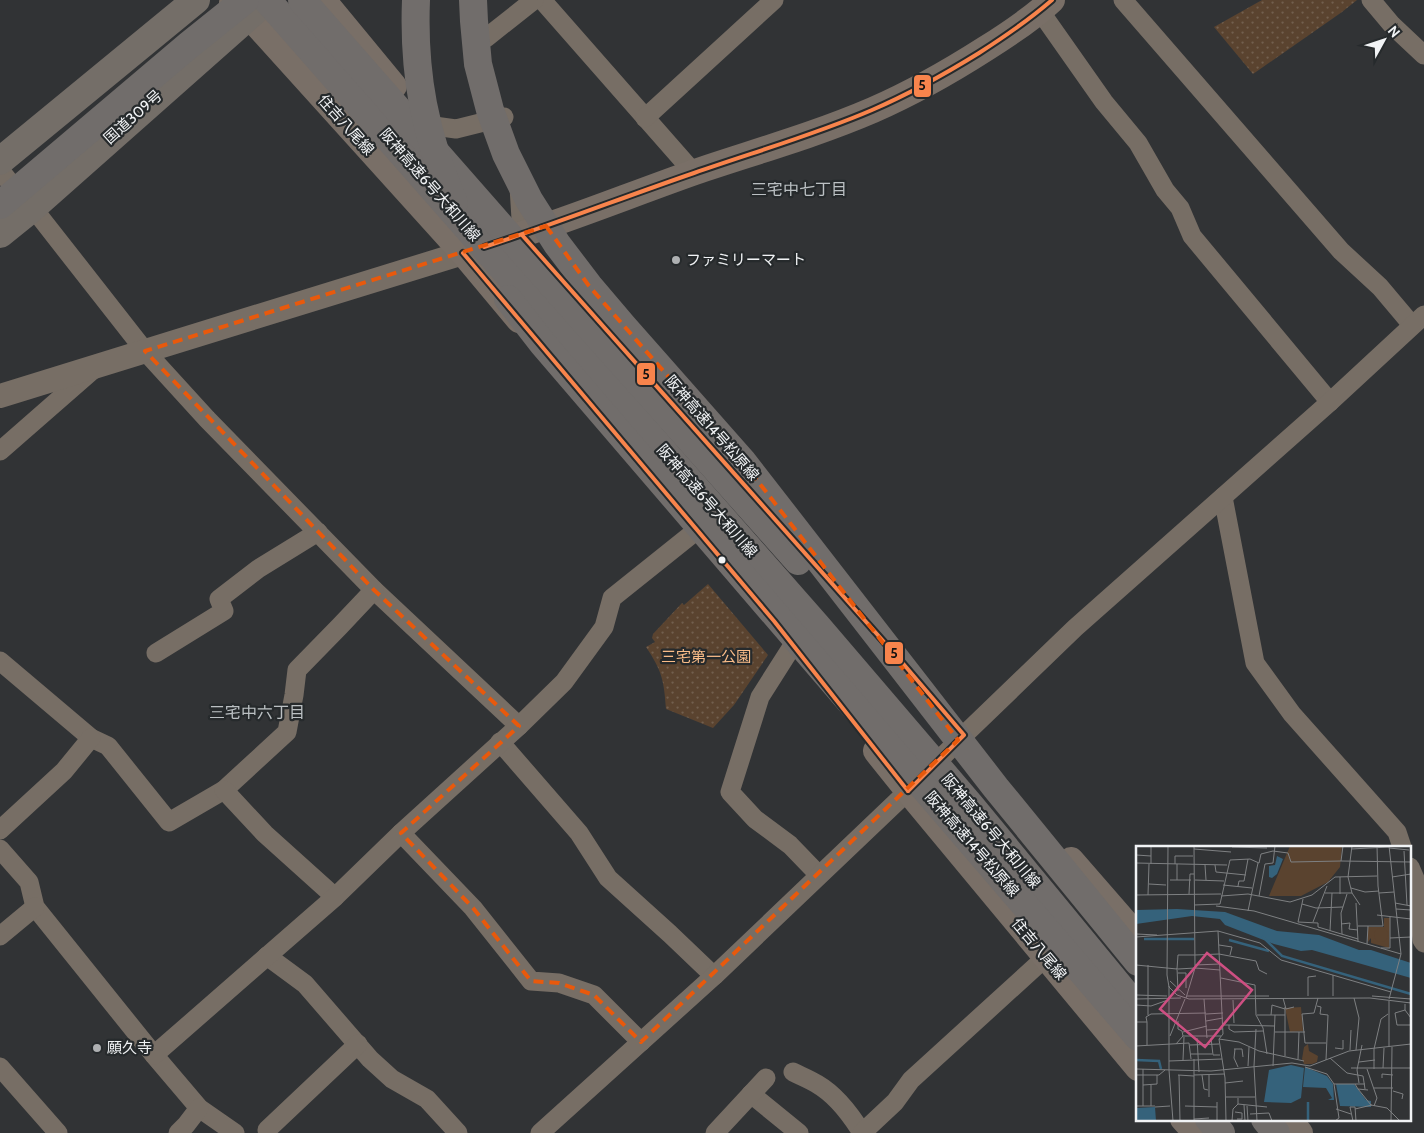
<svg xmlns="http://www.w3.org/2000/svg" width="1424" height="1133" viewBox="0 0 1424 1133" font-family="Cabin,'Noto Sans JP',sans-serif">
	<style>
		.park { fill: url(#park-dots) }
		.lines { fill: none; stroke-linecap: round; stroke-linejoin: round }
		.minor { stroke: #776e65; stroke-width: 19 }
		.tertiary { stroke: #776e65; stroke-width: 24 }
		.secondary { stroke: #796f67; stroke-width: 26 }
		.trunk { stroke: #746e68; stroke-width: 28 }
		.motorway { stroke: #716d6b; stroke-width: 28 }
		.bus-1-casing { stroke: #262a2c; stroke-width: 8 }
		.bus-1 { stroke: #f8844c; stroke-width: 4 }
		.marked { fill: none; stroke: #e8590c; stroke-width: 4; stroke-dasharray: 10 6; stroke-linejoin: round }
		.poi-dot { fill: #aeb0b2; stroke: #262a2c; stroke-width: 2 }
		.bus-dot { fill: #f1f3f5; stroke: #262a2c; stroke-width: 2 }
		.labels { text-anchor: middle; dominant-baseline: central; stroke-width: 4.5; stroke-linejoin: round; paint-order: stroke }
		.street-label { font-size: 15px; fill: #f1f3f5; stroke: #262a2c }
		.poi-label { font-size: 15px; fill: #f1f3f5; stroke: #262a2c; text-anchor: start }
		.park-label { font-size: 15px; fill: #fabc88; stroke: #262a2c }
		.neighbourhood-label { font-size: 16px; fill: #bbc0c3; stroke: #262a2c }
		.inset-river { fill: none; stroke: #35627b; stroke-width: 2.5 }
		.inset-road { fill: none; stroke: #7e8082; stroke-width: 1 }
		.view { fill: #ce4f82; fill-opacity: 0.15; stroke: #ce4f82; stroke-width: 2.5 }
		.inset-edge { fill: none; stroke: #f1f3f5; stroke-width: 2.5 }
		.line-badge { stroke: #262a2c; stroke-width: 2 }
		.pale-badge-label { font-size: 14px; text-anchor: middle; font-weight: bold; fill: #111 }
	</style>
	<defs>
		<pattern id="park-dots" width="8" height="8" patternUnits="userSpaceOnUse" patternTransform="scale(1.25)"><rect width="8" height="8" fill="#5a432f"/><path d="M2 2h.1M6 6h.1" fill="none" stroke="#725f4e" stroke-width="1.8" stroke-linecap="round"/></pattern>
	</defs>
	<rect width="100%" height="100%" fill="#313335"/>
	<g class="park">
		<path d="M 1262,0 L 1357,0 L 1342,12 L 1253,74 L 1214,27 Z"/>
		<path d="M 708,584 L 768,655 L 734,705 L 713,728 L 666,709 C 664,680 662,671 646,647 L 655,642 L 652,638 L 653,634 L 682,603 L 684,605 Z"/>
	</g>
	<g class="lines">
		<g class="minor">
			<path d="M 542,0 L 694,173"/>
			<path d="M 1123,0 L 1341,251 L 1380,287 L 1412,325"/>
			<path d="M 1371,0 L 1392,25 L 1424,55"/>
			<path d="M 1040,11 L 1104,102 L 1138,143 L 1165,190 L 1180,208 L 1192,236 L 1330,402"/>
			<path d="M 486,38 L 534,0"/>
			<path d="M 645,118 L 774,0"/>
			<path d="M 427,125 L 456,129 L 504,117"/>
			<path d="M 0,170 L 31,209 L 40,217 L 145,351 L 207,419 L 374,590 L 519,726"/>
			<path d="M 519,187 L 522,235"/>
			<path d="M 0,451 L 95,368"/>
			<path d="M 1223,497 L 1255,663 L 1292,714 L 1397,832 L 1402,847"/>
			<path d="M 793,645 L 760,697 L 730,792 L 755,819 L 790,845 L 819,875"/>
			<path d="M 156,653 L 224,611 L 219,599 L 258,569 L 318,532"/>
			<path d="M 0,661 L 91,738 L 108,746 L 169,822 L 224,790 L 287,732 L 294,695 L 297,670 L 340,626 L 374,590"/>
			<path d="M 500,742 L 579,833 L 608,878 L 670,934 L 714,976"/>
			<path d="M 224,790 L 265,834 L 335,897"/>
			<path d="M 0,830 L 64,771 L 91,738"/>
			<path d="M 401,833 L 473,908 L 531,981 L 559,983 L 594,995 L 641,1042"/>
			<path d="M 0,849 L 29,882 L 35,907 L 154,1055 L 199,1108 L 235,1133"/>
			<path d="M 1410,867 L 1416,881 L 1422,940 L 1424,943"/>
			<path d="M 0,936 L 35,907"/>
			<path d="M 267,956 L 305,984 L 370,1059 L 392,1079 L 427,1099 L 458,1133"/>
			<path d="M 154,1055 L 335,897 L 401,833 L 519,726 L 564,682 L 604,627 L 612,598 L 697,530"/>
			<path d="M 0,1067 L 58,1133"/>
			<path d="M 793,1072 C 801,1076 809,1079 817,1084 C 836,1095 851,1115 862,1133"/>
			<path d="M 751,1094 L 799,1133"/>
			<path d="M 267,1130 L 358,1044"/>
			<path d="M 178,1133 L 186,1125 L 199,1108"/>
			<path d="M 540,1133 L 714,976 L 908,791 L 964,735 L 1075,628 L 1330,402 L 1424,315"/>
			<path d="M 715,1133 L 766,1078"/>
			<path d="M 862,1133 L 895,1102 L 911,1080 L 1046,957"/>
		</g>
		<path class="tertiary" d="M 0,396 L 463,253"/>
		<g class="secondary">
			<path d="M 323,0 L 394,86"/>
			<path d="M 232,3 L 249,16 L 463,253 L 519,320"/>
			<path d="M 492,244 C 561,223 627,196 695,172 C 754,152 815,135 873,110 C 912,93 949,72 985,49 C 1009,34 1032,19 1052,0"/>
			<path d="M 876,751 L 908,791 L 1138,1068"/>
			<path d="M 1071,860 L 1138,937"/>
			<path d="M 1183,1119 L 1196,1133"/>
			<path d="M 1289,1119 L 1300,1133"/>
		</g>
		<g class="trunk">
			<path d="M 0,161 L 196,0"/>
			<path d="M 0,234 L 31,209 L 267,0"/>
		</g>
		<g class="motorway">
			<path d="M 267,0 L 817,626 L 971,806 L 1138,1009"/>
			<path d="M 302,0 L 524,253 L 798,561"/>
			<path d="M 416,0 C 413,74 425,135 454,203"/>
			<path d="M 473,0 L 474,21 L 478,64 L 490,110 L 506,154 L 529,200 L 557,244 L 589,286 L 623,326 L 743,462 L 996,788 L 1138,962"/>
			<path d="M 0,205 L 189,45 L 245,0"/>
			<path d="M 508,299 L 543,344 L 1138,1037"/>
			<path d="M 1209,1119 L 1221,1133"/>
			<path d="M 1265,1119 L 1276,1133"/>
		</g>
		<defs>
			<g id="bus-1">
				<path d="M 522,235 L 900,660 L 964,735 L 908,791"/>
				<path d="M 484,247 C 555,224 624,197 694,173 C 754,152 814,135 872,110 C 909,94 945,74 979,53 C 1004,37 1029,20 1052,0"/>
				<path d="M 463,253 L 774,621 L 908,791"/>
			</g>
		</defs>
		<use href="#bus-1" class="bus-1-casing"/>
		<use href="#bus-1" class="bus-1"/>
	</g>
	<path class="marked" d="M 546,226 L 589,286 L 743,462 L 958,740 L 641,1042 L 594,995 L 559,983 L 531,981 L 473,908 L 401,833 L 519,726 L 374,590 L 145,351 Z"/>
	<g class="poi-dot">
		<circle cx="676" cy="260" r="5"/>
		<circle cx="97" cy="1048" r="5"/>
	</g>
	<circle class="bus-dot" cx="722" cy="560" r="4.5"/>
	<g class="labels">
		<g class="street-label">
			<text transform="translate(133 117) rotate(-42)">国道309号</text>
			<text transform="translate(346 125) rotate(48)">住吉八尾線</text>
			<text transform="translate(430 185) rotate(49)">阪神高速6号大和川線</text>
			<text transform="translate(712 428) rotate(49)">阪神高速14号松原線</text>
			<text transform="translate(707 501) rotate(49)">阪神高速6号大和川線</text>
			<text transform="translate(991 831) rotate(50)">阪神高速6号大和川線</text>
			<text transform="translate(972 844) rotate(49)">阪神高速14号松原線</text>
			<text transform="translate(1039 949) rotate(50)">住吉八尾線</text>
		</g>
		<g class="poi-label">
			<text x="686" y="260">ファミリーマート</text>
			<text x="107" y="1048">願久寺</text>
		</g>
		<g class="park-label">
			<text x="706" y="657">三宅第一公園</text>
		</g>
		<g class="neighbourhood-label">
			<text x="799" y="189">三宅中七丁目</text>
			<text x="257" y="712">三宅中六丁目</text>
		</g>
	</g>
	<g transform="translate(1136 846)">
		<rect width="275" height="275" fill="#313335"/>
		<path d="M 154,0 L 206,0 L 204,21 L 192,36 L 165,50 L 133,50 ZM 172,198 L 173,205 L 182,210 L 181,216 L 176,218 L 168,218 L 166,213 L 168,201 Z" fill="#5a432f"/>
		<path d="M 248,72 L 254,72 L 253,102 L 235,97 L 235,92 L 232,96 L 232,81 L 248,81 ZM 165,161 L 167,185 L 154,186 L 149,162 Z" fill="#5a432f"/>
		<path d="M238 89a7 7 0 1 1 14 0a7 7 0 1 1-14 0Z" fill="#5a432f"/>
		<path d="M 141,10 L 147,13 L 141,28 L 136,32 L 133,31 L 133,20 L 139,19 ZM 41,63 L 89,66 L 141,85 L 183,89 L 223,104 L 235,104 L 275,117 L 275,132 L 176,104 L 165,105 L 138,98 L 89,79 L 84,73 L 56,70 L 0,78 L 0,64 ZM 155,219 L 168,222 L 165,252 L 155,257 L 128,256 L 133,224 ZM 169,221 L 191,230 L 197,238 L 198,254 L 192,254 L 196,252 L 190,242 L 167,241 ZM 200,238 L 218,238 L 230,254 L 235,255 L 235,261 L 204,260 ZM 19,261 L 20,275 L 0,275 L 0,262 Z" fill="#35627b"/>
		<path class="inset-river" d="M 126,90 L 146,110 L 275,148M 8,93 L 58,93M 93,94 L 133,105M 0,214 L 23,215 L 25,223M 172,275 L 172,256"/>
		<path class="inset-road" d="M 32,0 L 31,129 L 33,141 L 41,149 L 53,153 L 234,152 L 275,157M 216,0 L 212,31 L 216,47 L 224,59M 253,0 L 265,108 L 253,153M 96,1 L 131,2M 253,2 L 273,4M 58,3 L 95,6M 215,3 L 253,1M 268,5 L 271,59M 0,9 L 15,10M 205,15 L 275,16M 0,17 L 91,19M 15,18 L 15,0M 39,18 L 39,10 L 57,10M 69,19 L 70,34M 79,19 L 80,26 L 110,29M 204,31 L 204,48M 256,31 L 275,28M 34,34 L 55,34M 41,34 L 41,18M 59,34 L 88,35M 13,38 L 30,39M 87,39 L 116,42M 102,40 L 103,35 L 108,35 L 112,13M 215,42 L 229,46 L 243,45M 189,47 L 216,47M 243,47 L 258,46M 53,48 L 54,28 L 58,28M 0,49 L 85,48M 12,49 L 13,18M 85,50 L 112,48 L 154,56 L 176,49 L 199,31 L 241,30M 123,50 L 129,18 L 137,17 L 139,0M 167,53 L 162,76 L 182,77 L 182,81 L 222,93M 220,57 L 222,95M 259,57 L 275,60M 166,58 L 180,62 L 207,61M 58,59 L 84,58 L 94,14 L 114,13 L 123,17 L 125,8 L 137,5 L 152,7 L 155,16 L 205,15 L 207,0M 80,60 L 118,65 L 265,108M 260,63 L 275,64M 112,65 L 122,17M 241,69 L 275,73M 177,76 L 191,40M 205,78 L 214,77 L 213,83 L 222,84M 222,80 L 247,80 L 242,40 L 241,0M 82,85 L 87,188 L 83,193 L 89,232 L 90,275M 194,85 L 196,47M 0,88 L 21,89M 206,88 L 205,67 L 211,48M 0,91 L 82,85 L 124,97 L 145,114 L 255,146M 254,92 L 275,91M 231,98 L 232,80M 83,99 L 96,101 L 94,109M 245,102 L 254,102 L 254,71M 83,108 L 120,115 L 123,124 L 131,128M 59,109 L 83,108M 0,119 L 41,123 L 42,109 L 59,109M 12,119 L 12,169M 59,119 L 84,118M 41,122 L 42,145M 59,122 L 84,124M 42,123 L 59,122M 42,127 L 50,127 L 50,142M 197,129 L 197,150M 85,132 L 119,139 L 120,169 L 127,182 L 131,208M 34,135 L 49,149M 33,140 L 33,224 L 37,275M 0,149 L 31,150M 51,150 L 133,150M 172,150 L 172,131 L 180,130M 236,150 L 275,153M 50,152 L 59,122 L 58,0M 147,152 L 150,163 L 158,161M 182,152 L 178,167 L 166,168 L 169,197 L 190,197M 218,152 L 223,172 L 220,204M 0,153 L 45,152M 68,153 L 71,192M 97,154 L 98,177M 253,155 L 253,201M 269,158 L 269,164 L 275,172M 0,159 L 15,160 L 32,154M 181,160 L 185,161 L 184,168 L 192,169 L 190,214M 269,164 L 259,167 L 261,179 L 275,179M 70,168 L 87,167M 121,169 L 149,169 L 149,161M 135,169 L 136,159 L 149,163M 149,169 L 149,210M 70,175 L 87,172M 0,176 L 11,176 L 10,171 L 15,168 L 70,167M 11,176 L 11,199M 87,179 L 93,179 L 93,183 L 98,186 L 127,185M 93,179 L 139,180M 71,184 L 87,183M 47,186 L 71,180M 139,186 L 169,186M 34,190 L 49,153M 47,190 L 85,190M 61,192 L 63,226M 75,192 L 77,209 L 84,209M 83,193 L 103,196 L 123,205 L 168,215M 40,198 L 47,190 L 46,185 L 42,183 L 42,175M 54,199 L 83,198M 0,200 L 53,197 L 55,213M 199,202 L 207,203 L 207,194M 98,203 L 106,203 L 107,211M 99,203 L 98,212 L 102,221M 238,203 L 245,173 L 252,168M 214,204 L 215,184M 55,208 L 76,208M 194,212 L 211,227 L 227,230 L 229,243M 58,213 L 58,275M 162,213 L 163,186M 47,214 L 48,191M 33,215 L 86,213M 223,216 L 239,214M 112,220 L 113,201M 118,220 L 121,275M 118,220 L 120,183M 137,220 L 139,169M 169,221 L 191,228 L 198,238 L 203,272 L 199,275M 215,222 L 275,222M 247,222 L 248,202M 0,223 L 75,225 L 156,217 L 174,220 L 213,205 L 275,198M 231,223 L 241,252 L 238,260M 238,223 L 238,203M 0,229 L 23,229 L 29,224M 42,229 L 58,230M 43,229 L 44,275M 58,229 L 88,228M 66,229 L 68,243 L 72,244M 73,229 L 73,251M 246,232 L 246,228 L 257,229M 89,237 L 107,235M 223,237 L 221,224 L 226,199M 198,238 L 229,238M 219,238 L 222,243 L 232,244M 7,239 L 21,238 L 21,229M 238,242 L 257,242M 222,243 L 235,259 L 251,262 L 264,275M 257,245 L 267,248 L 266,253M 90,251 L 119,251M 102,252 L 102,258 L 131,261M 108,259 L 109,275M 0,260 L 19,260M 7,260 L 7,223M 15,260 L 15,239M 49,260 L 81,261M 111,260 L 112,275M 19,261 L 34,260M 200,263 L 215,268M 219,263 L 236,259M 99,266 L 106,267 L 106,273 L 101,273M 114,268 L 133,267 L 136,275M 58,273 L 73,272M 81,275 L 81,256M 96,275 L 97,263 L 102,258M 217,275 L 214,261 L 219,261 L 220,275M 255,275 L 256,201"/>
		<path class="view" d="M 71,107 L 116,144 L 69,201 L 24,163 Z"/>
		<rect width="275" height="275" class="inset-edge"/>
	</g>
	<g class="line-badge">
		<rect x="913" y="74" width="19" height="24" rx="5" fill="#f8844c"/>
		<rect x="636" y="362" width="20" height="24" rx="5" fill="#f8844c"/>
		<rect x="884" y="641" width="20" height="24" rx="5" fill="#f8844c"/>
	</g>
	<g class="pale-badge-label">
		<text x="922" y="90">5</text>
		<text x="646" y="379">5</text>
		<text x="894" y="658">5</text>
	</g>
	<g transform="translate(1384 40) rotate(50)" stroke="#262a2c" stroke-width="4" paint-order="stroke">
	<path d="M0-4L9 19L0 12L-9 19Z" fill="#f1f3f5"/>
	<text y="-8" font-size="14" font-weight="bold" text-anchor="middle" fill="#f1f3f5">N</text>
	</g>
</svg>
